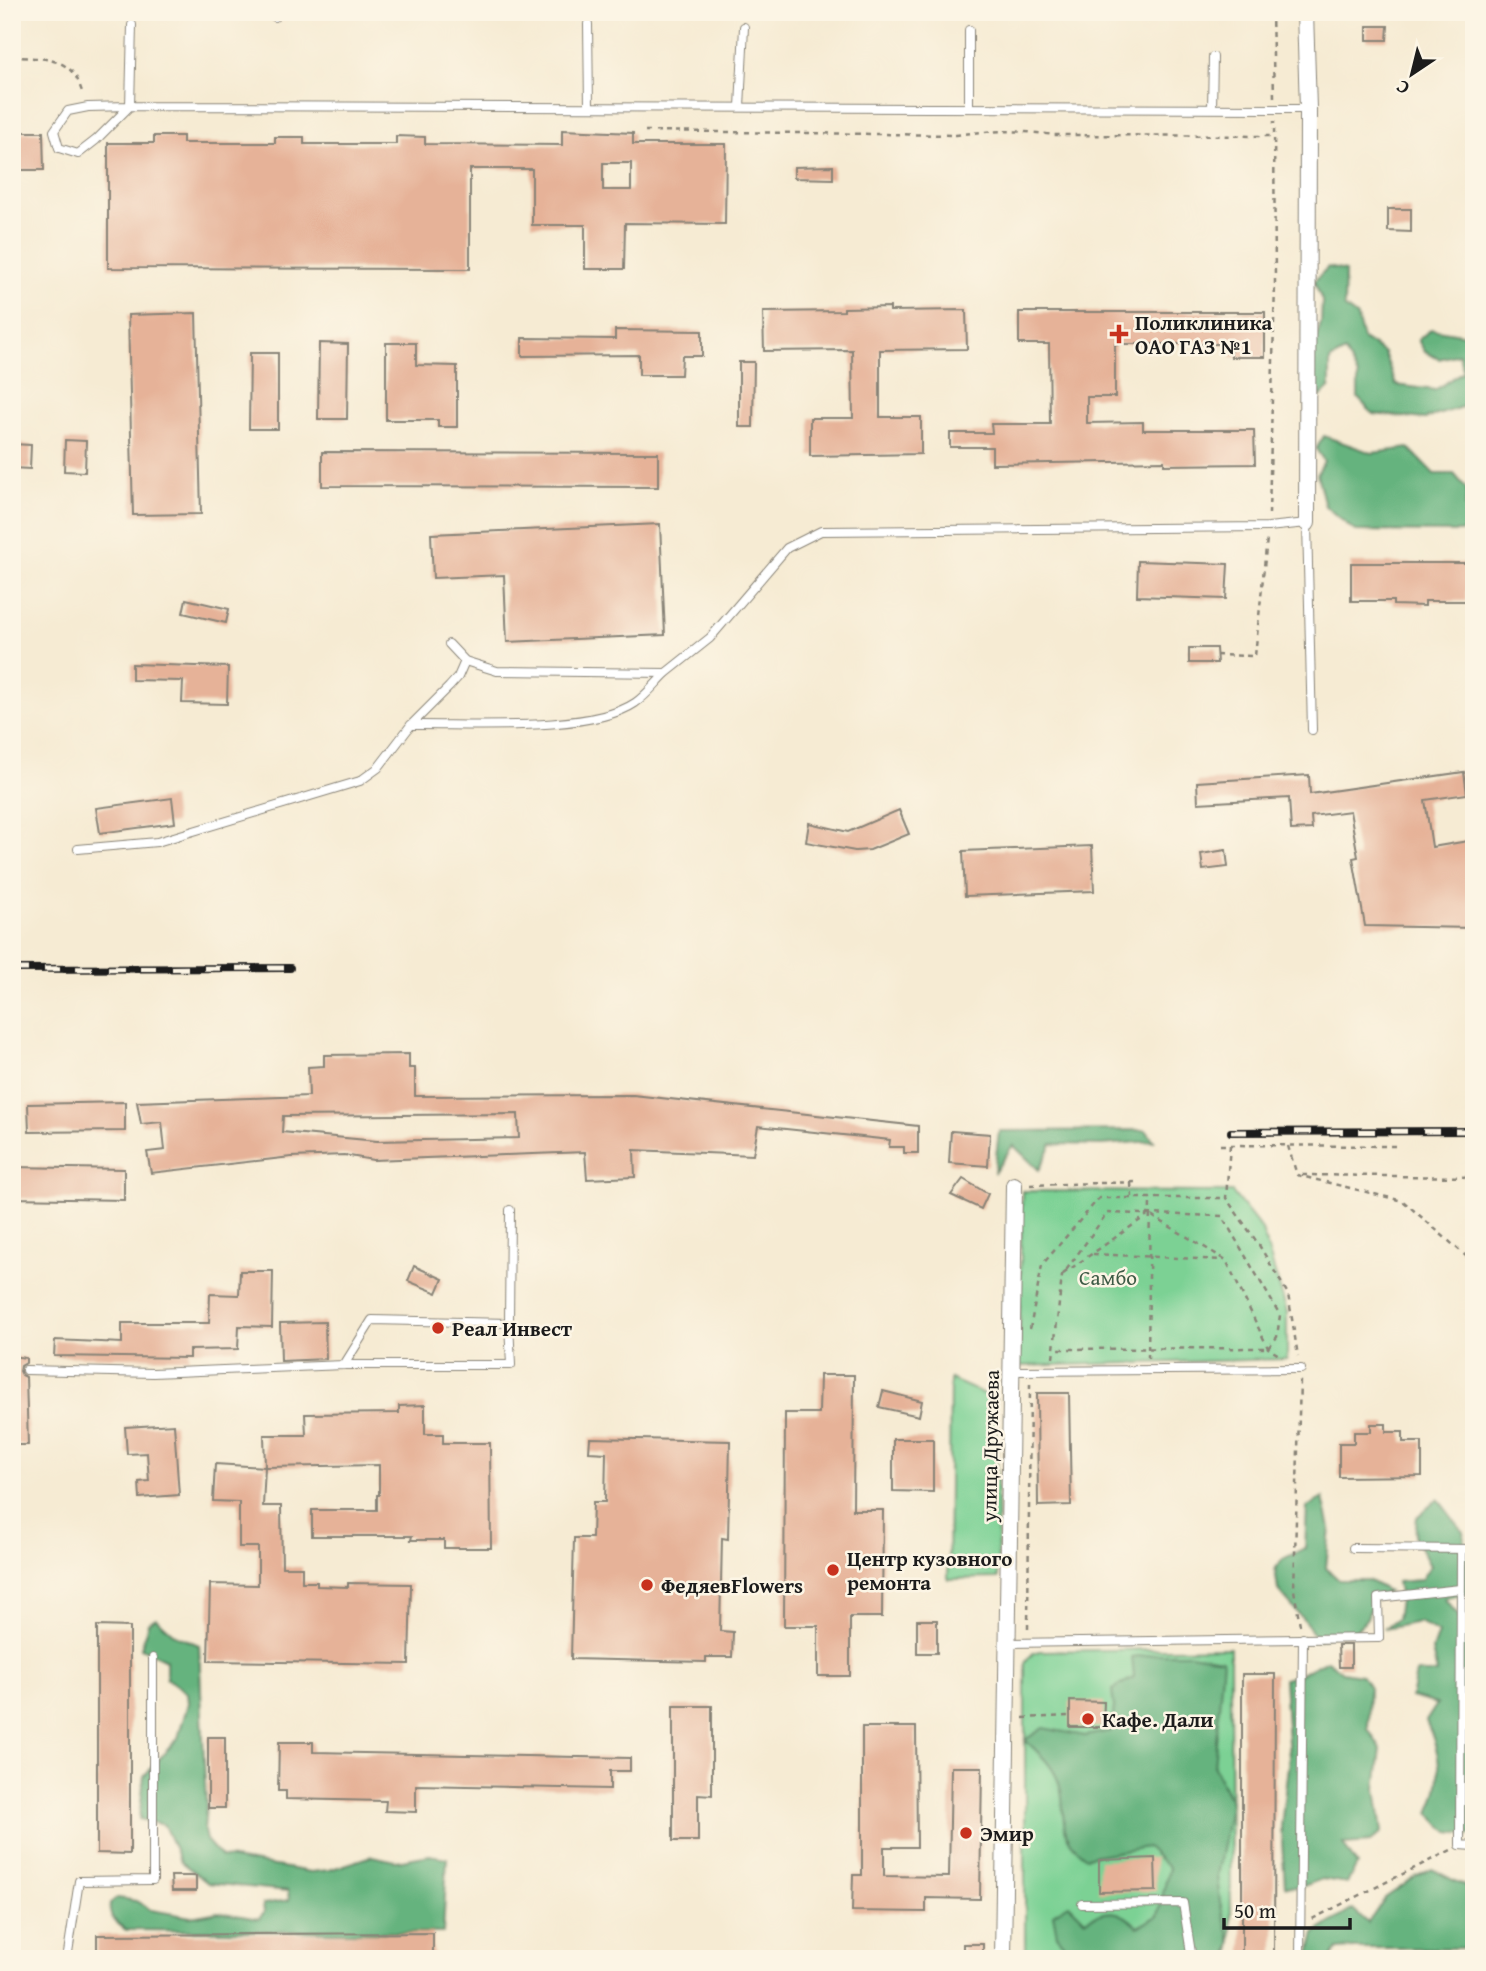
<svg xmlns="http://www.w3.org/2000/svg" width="1486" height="1971" viewBox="0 0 1486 1971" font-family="'Gentium Book Plus',serif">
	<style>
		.green { fill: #7cd194; stroke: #4c7658; stroke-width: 2 }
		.forest { fill: #65b37e; stroke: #40684d; stroke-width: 2 }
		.building { fill: #e6b298; fill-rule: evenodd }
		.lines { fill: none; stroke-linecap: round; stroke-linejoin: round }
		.service-casing { stroke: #898478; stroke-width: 10 }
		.minor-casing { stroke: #898478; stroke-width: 18 }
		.path { stroke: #898478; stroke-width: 2.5; stroke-dasharray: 5 5; stroke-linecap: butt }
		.service { stroke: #fff; stroke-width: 8 }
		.minor { stroke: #fff; stroke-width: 16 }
		.rail-casing { stroke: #1c1c1c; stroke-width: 8 }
		.rail { stroke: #fcf5e5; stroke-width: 5; stroke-dasharray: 16; stroke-linecap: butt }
		.poi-dot { fill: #c8321e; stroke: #fcf5e5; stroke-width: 2.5 }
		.labels { text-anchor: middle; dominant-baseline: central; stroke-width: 5; stroke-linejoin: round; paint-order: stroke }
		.poi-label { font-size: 21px; font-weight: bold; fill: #1c1c1c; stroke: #fcf5e5; text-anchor: start }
		.park-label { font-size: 21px; fill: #3e5b46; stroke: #fcf5e5 }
		.street-label { font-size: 21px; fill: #1c1c1c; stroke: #fcf5e5 }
	</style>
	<rect width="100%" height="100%" fill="#fcf5e5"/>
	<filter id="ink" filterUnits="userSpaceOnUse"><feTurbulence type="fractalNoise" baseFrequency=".0143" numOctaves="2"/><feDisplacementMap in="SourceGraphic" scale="14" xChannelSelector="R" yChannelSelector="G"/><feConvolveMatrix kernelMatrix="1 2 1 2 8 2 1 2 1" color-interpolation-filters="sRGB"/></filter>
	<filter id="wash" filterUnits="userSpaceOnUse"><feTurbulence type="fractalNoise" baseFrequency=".00686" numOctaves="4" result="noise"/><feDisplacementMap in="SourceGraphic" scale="28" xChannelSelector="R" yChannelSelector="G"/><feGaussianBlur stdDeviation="1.57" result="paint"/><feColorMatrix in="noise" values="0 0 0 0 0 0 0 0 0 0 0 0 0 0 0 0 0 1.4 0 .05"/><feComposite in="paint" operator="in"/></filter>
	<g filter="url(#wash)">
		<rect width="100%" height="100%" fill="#f6ebd3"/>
		<g class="green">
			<path d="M 1022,1191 L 1232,1192 L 1262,1230 L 1287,1312 L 1287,1359 L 1019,1366 Z"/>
			<path d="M 950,1379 L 996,1399 L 998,1578 L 948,1579 Z"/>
			<path d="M 1230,1648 L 1231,1959 L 1025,1959 L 1025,1663 L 1033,1653 L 1039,1651 Z"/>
		</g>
		<g class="forest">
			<path d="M 1328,267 L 1345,271 L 1344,307 L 1357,317 L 1363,339 L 1384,353 L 1396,385 L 1435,390 L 1463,371 L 1459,354 L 1439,359 L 1425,352 L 1418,340 L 1431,329 L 1474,336 L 1474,403 L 1425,419 L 1373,414 L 1358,398 L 1358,376 L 1345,352 L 1330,360 L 1330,387 L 1320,397 L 1312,381 L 1314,346 L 1321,323 L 1322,301 L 1314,281 Z"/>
			<path d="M 1324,436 L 1372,453 L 1409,448 L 1434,474 L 1454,474 L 1467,489 L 1465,506 L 1472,512 L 1474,527 L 1460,532 L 1355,531 L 1325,506 L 1317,474 L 1324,461 L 1316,449 Z"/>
			<path d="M 1146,1130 L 1154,1141 L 1102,1145 L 1052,1144 L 1039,1170 L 1013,1145 L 994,1173 L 999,1131 Z"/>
			<path d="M 1323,1498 L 1330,1528 L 1326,1568 L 1339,1580 L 1368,1580 L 1388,1591 L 1373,1600 L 1367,1618 L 1354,1633 L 1335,1633 L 1317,1641 L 1308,1625 L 1278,1590 L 1275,1569 L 1283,1559 L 1305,1548 L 1307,1507 Z"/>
			<path d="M 1438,1499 L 1463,1532 L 1469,1566 L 1474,1569 L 1473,1593 L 1444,1598 L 1468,1627 L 1472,1653 L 1470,1669 L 1474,1692 L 1472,1732 L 1474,1835 L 1449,1832 L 1429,1813 C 1444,1779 1442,1755 1426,1721 L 1437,1704 L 1411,1697 L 1416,1673 L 1437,1673 L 1432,1650 L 1438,1633 L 1419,1622 L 1384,1629 L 1397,1619 L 1400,1600 L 1397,1582 L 1421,1580 L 1430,1566 L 1415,1537 L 1417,1517 Z"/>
			<path d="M 156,1618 L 175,1635 L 199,1645 L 206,1804 L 204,1831 L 206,1840 L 221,1857 L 311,1872 L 329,1870 L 372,1856 L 396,1861 L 430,1855 L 447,1858 L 443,1933 L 126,1930 C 115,1922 108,1917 110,1903 L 118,1898 L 136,1901 L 151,1910 L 191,1917 L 218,1912 L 259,1919 L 264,1912 L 263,1904 L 289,1900 L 288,1891 L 208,1883 L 180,1861 L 164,1825 L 139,1819 L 144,1776 L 178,1738 L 188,1703 L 187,1693 L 166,1678 L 166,1660 L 141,1648 L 148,1623 Z"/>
			<path d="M 1157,1654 L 1190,1654 L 1223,1659 L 1214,1767 L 1231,1802 L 1217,1876 L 1220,1902 L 1231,1944 L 1227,1959 L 1070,1959 L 1071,1951 L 1057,1935 L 1053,1914 L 1069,1904 L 1085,1920 C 1108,1909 1119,1908 1138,1927 L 1158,1916 L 1169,1868 L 1147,1847 L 1086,1857 C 1053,1833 1069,1815 1059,1783 C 1053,1765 1039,1753 1025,1740 L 1043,1728 L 1085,1736 L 1111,1731 L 1114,1707 L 1112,1690 L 1134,1677 L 1132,1657 Z"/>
			<path d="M 1327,1660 L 1342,1672 L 1361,1675 L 1369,1687 L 1368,1729 L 1381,1749 L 1376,1789 L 1382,1832 L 1370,1842 L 1343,1844 L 1357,1865 L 1347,1883 L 1322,1879 L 1301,1887 L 1285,1886 L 1281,1827 L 1289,1757 L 1284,1679 L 1296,1676 Z"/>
			<path d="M 1432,1869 L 1474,1891 L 1474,1948 L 1354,1948 L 1338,1949 L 1330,1959 L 1309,1958 L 1315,1933 L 1353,1909 L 1368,1923 L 1385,1898 L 1417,1876 Z"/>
		</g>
		<g id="blocks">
			<g class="building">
				<path d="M 1367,26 L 1388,26 L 1387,40 L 1367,40 Z"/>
				<path d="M 562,130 L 633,133 L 633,144 L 726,144 L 725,224 L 625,223 L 624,269 L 585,269 L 585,225 L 532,225 L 532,169 L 470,169 L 470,269 L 108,268 L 108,143 L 154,143 L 154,136 L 183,136 L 183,143 L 275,143 L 275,137 L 304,137 L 304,144 L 396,144 L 396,136 L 425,137 L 425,144 L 562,145 ZM 603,163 L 631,163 L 631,190 L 603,190 Z"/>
				<path d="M 12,132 L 43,132 L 44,170 L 12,170 Z"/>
				<path d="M 833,166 L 833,179 L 794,178 L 794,167 Z"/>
				<path d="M 1388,209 L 1411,209 L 1411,232 L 1388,231 Z"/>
				<path d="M 890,307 L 890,311 L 966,310 L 967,349 L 880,350 L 880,417 L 921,417 L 921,454 L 810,456 L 810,418 L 853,418 L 852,350 L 764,351 L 763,312 L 844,311 L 844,308 Z"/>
				<path d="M 1019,312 L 1265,312 L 1265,357 L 1231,357 L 1231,344 L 1115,344 L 1115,397 L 1087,397 L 1087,423 L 1143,422 L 1143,430 L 1254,430 L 1255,464 L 1164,465 L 1164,461 L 992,464 L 992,447 L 950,447 L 950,433 L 992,433 L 991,424 L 1050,424 L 1049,344 L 1019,344 Z"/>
				<path d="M 196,313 L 201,514 L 133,515 L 128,315 Z"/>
				<path d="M 615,330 L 702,331 L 702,356 L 682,356 L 681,375 L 639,375 L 639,355 L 522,356 L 522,338 L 615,339 Z"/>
				<path d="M 319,343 L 348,344 L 347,419 L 318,419 Z"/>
				<path d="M 386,343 L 416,343 L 416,365 L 457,366 L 457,427 L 438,427 L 438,420 L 386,420 Z"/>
				<path d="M 250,353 L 278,353 L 278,429 L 249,429 Z"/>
				<path d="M 739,362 L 754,362 L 753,427 L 739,427 Z"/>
				<path d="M 65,440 L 86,441 L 85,472 L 64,471 Z"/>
				<path d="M 12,444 L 31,445 L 30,469 L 12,468 Z"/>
				<path d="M 322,452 L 658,453 L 658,487 L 322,486 Z"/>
				<path d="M 660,524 L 665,635 L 507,642 L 504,575 L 433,578 L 431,534 Z"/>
				<path d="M 1138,561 L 1228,564 L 1226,599 L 1137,596 Z"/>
				<path d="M 1351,563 L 1466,563 L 1466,601 L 1425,601 L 1425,606 L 1393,605 L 1393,601 L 1351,601 Z"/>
				<path d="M 186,599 L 229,609 L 226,623 L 183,613 Z"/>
				<path d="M 1189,648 L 1216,648 L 1217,663 L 1189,663 Z"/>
				<path d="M 132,664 L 228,667 L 227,704 L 182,703 L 183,681 L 132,680 Z"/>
				<path d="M 1464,772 L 1467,794 L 1425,800 L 1432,847 L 1474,840 L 1474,928 L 1365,926 L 1353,858 L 1358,857 L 1350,811 L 1311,816 L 1312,829 L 1291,830 L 1289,798 L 1198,803 L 1197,782 L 1309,775 L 1310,794 Z"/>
				<path d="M 172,798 L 175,823 L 100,833 L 96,808 Z"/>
				<path d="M 899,810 L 909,834 L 870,850 L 855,851 L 806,842 L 809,823 L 848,832 Z"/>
				<path d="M 1092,846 L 1094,891 L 965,896 L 963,851 Z"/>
				<path d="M 1226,850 L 1228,867 L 1203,870 L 1201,854 Z"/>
				<path d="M 409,1054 L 409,1068 L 415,1068 L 415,1096 L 633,1095 L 918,1126 L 918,1153 L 904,1153 L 904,1147 L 889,1147 L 890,1140 L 758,1126 L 753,1155 L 634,1150 L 635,1177 L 587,1179 L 585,1152 L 373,1160 L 344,1155 L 291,1157 L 151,1173 L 147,1152 L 165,1150 L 162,1122 L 141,1124 L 137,1102 L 309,1096 L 308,1067 L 324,1066 L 324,1055 ZM 518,1114 L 519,1138 L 377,1141 L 282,1132 L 283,1116 Z"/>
				<path d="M 125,1102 L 125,1131 L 29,1132 L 28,1104 Z"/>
				<path d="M 951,1131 L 990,1134 L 988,1166 L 949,1163 Z"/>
				<path d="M 12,1167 L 124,1169 L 124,1200 L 12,1198 Z"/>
				<path d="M 963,1179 L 988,1194 L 981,1209 L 951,1195 Z"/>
				<path d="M 414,1266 L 443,1279 L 437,1293 L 408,1281 Z"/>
				<path d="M 240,1271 L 273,1271 L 272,1327 L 239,1326 L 238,1349 L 189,1350 L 189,1358 L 54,1356 L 55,1340 L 122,1343 L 122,1323 L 209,1323 L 210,1294 L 239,1295 Z"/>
				<path d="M 325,1322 L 326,1359 L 281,1361 L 280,1323 Z"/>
				<path d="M 12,1356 L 26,1358 L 26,1363 L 21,1366 L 20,1371 L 22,1375 L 26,1377 L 28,1445 L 12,1445 Z"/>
				<path d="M 820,1375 L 854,1375 L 853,1510 L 883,1510 L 882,1617 L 850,1617 L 850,1676 L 818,1676 L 818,1626 L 784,1626 L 785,1413 L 819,1413 Z"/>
				<path d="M 883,1391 L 922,1401 L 919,1416 L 879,1407 Z"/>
				<path d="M 1037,1393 L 1069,1393 L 1071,1505 L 1038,1506 Z"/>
				<path d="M 425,1405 L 425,1434 L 443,1434 L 443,1443 L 490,1443 L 491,1548 L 444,1548 L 444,1540 L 411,1540 L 412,1536 L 312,1536 L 312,1510 L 377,1510 L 377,1495 L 379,1495 L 379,1465 L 265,1467 L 264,1435 L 306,1435 L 305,1414 L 399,1413 L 399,1406 Z"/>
				<path d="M 174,1424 L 179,1495 L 140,1498 L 139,1482 L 149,1481 L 147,1453 L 127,1454 L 125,1427 Z"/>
				<path d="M 1371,1424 L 1386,1424 L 1386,1432 L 1403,1432 L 1403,1442 L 1422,1442 L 1422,1476 L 1339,1477 L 1339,1443 L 1354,1443 L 1354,1432 L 1371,1432 Z"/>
				<path d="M 590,1438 L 730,1441 L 728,1539 L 722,1538 L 720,1631 L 733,1632 L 732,1657 L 706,1657 L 706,1662 L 571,1659 L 574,1538 L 592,1538 L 593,1502 L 605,1502 L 606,1453 L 589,1452 Z"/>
				<path d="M 893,1439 L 933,1439 L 933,1492 L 893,1491 Z"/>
				<path d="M 215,1464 L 265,1467 L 263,1506 L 281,1506 L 282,1567 L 302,1567 L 302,1582 L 317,1582 L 317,1586 L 348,1587 L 348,1583 L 411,1584 L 409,1664 L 208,1661 L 210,1584 L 258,1585 L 258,1547 L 239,1547 L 239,1502 L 213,1501 Z"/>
				<rect x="917" y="1620" width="20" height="33"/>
				<path d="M 97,1626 L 130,1627 L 130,1854 L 97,1853 Z"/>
				<path d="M 1338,1645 L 1351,1645 L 1351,1667 L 1339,1667 Z"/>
				<path d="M 1242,1674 L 1275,1674 L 1274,1959 L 1242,1959 Z"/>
				<path d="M 1070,1701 L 1104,1702 L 1103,1727 L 1070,1727 Z"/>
				<path d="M 673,1706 L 712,1706 L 712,1795 L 698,1794 L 698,1841 L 673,1841 Z"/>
				<path d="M 862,1727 L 916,1727 L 917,1847 L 884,1847 L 884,1876 L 949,1877 L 951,1767 L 982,1767 L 980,1899 L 926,1898 L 926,1912 L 852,1911 L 853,1875 L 862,1875 Z"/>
				<rect x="208" y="1737" width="17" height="71"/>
				<path d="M 279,1742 L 313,1742 L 313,1752 L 630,1758 L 630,1771 L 610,1771 L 610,1789 L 416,1785 L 416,1812 L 385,1811 L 386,1801 L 286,1799 L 286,1791 L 278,1791 Z"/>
				<path d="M 1155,1858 L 1156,1891 L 1099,1892 L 1099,1860 Z"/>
				<path d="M 171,1876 L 196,1876 L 196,1891 L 172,1891 Z"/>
				<path d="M 433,1933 L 433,1959 L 97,1959 L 97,1935 Z"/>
				<rect x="963" y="1944" width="20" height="15"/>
			</g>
		</g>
	</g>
	<g filter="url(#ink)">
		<use href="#blocks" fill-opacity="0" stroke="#898478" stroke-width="2"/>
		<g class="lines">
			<defs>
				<g id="service">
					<path d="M 275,17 L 275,12"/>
					<path d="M 588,24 L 589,107"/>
					<path d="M 132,25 L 130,106 L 96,140 L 78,154 L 59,148 L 54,131 L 68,111 L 88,107 L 130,106 L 1308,109"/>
					<path d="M 740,107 L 744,27"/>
					<path d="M 969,108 L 969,30"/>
					<path d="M 1212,108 L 1213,57"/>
					<path d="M 449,644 L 465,661 L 497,671 L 666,673 L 710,638 L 787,548 L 821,531 L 1268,527 L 1307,523 L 1312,730"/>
					<path d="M 411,725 C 466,724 591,733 635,703 C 646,696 656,683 666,673"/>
					<path d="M 78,849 L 157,842 L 360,781 L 378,768 L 411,725 L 449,687 L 458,677 L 465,661"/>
					<path d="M 509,1323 L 510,1210"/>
					<path d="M 26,1370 L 153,1373 L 344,1365 L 511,1365 L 509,1323 L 372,1320 L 344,1365"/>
					<path d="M 1012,1371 L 1301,1369"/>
					<path d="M 1353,1548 L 1474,1549"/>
					<path d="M 1461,1549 L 1460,1845 L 1474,1846"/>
					<path d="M 1007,1643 L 1379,1638 L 1378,1598 L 1460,1589"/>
					<path d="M 1082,1904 L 1183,1903 L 1192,1959"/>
					<path d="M 67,1959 L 79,1881 L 153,1880 L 153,1658"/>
					<path d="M 1300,1959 L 1303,1638"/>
				</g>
				<g id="minor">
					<path d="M 1305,12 L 1308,109 L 1307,523"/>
					<path d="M 1003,1959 L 1014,1185"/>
				</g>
			</defs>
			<use href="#service" class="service-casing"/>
			<use href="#minor" class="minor-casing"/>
			<g class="path">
				<path d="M 1055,12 L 1085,12"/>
				<path d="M 1272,12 L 1274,97"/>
				<path d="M 12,57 C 31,58 60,56 73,73 C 78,78 80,87 83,94"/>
				<path d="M 645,131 L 956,135 C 990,130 1020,130 1054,135 L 1274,136"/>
				<path d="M 1269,514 L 1275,284 L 1274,121"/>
				<path d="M 1216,655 L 1255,656 L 1267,538"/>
				<path d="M 1220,1145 L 1395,1146"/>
				<path d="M 1230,1145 L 1226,1198 L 1259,1245 L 1288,1294 L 1298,1356"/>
				<path d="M 1288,1146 L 1297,1175 L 1403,1201 L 1474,1263"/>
				<path d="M 1302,1175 L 1474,1177"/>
				<path d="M 1131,1183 L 1132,1197"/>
				<path d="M 1030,1185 L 1139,1182"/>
				<path d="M 1152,1216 L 1226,1260 L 1268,1348 L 1282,1357"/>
				<path d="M 1093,1254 L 1222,1260"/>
				<path d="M 1063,1274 L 1149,1214"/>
				<path d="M 1030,1329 L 1042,1265 L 1099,1198 L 1226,1198"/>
				<path d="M 1053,1358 L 1062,1276 L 1107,1213 L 1222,1216 L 1280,1315 L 1277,1337 L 1268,1348 L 1055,1349"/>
				<path d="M 1148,1359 L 1150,1198"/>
				<path d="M 1300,1625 L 1294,1590 L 1300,1380"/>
				<path d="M 1028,1629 L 1030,1384"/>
				<path d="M 1023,1718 L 1070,1716"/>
				<path d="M 1312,1919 L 1451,1850"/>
			</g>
			<use href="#service" class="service"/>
			<use href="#minor" class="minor"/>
			<defs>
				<g id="rail">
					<path d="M 12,969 L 290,968"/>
					<path d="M 1231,1132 L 1474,1131"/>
				</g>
			</defs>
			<use href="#rail" class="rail-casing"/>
			<use href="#rail" class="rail"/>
		</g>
	</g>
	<g class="poi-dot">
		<path d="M1115.5 323.5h7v7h7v7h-7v7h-7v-7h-7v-7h7z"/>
		<circle cx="438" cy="1328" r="7"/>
		<circle cx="833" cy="1570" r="7"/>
		<circle cx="647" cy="1585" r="7"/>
		<circle cx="1088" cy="1719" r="7"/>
		<circle cx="966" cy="1833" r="7"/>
	</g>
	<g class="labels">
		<g class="poi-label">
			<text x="1135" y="322">Поликлиника<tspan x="1135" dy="24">ОАО ГАЗ №1</tspan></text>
			<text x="452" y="1328">Реал Инвест</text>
			<text x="847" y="1558">Центр кузовного<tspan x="847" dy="24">ремонта</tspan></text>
			<text x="661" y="1585">ФедяевFlowers</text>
			<text x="1102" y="1719">Кафе. Дали</text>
			<text x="980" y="1833">Эмир</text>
		</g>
		<g class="park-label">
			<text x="1108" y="1277">Самбо</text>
		</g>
		<g class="street-label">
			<text transform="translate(990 1446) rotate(-89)">улица Дружаева</text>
		</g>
	</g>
	<rect width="1486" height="1971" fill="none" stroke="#fcf5e5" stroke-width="42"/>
	<g transform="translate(1412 74) rotate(215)" stroke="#fcf5e5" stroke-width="5" paint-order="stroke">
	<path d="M0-5L12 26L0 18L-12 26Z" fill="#1c1c1c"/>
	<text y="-10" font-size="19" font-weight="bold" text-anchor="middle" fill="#1c1c1c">С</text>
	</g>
	<path d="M1224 1918v10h126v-10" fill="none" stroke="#1c1c1c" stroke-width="3.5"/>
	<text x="1234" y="1918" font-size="21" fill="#1c1c1c" stroke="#fcf5e5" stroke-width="5" paint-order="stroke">50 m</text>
</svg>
